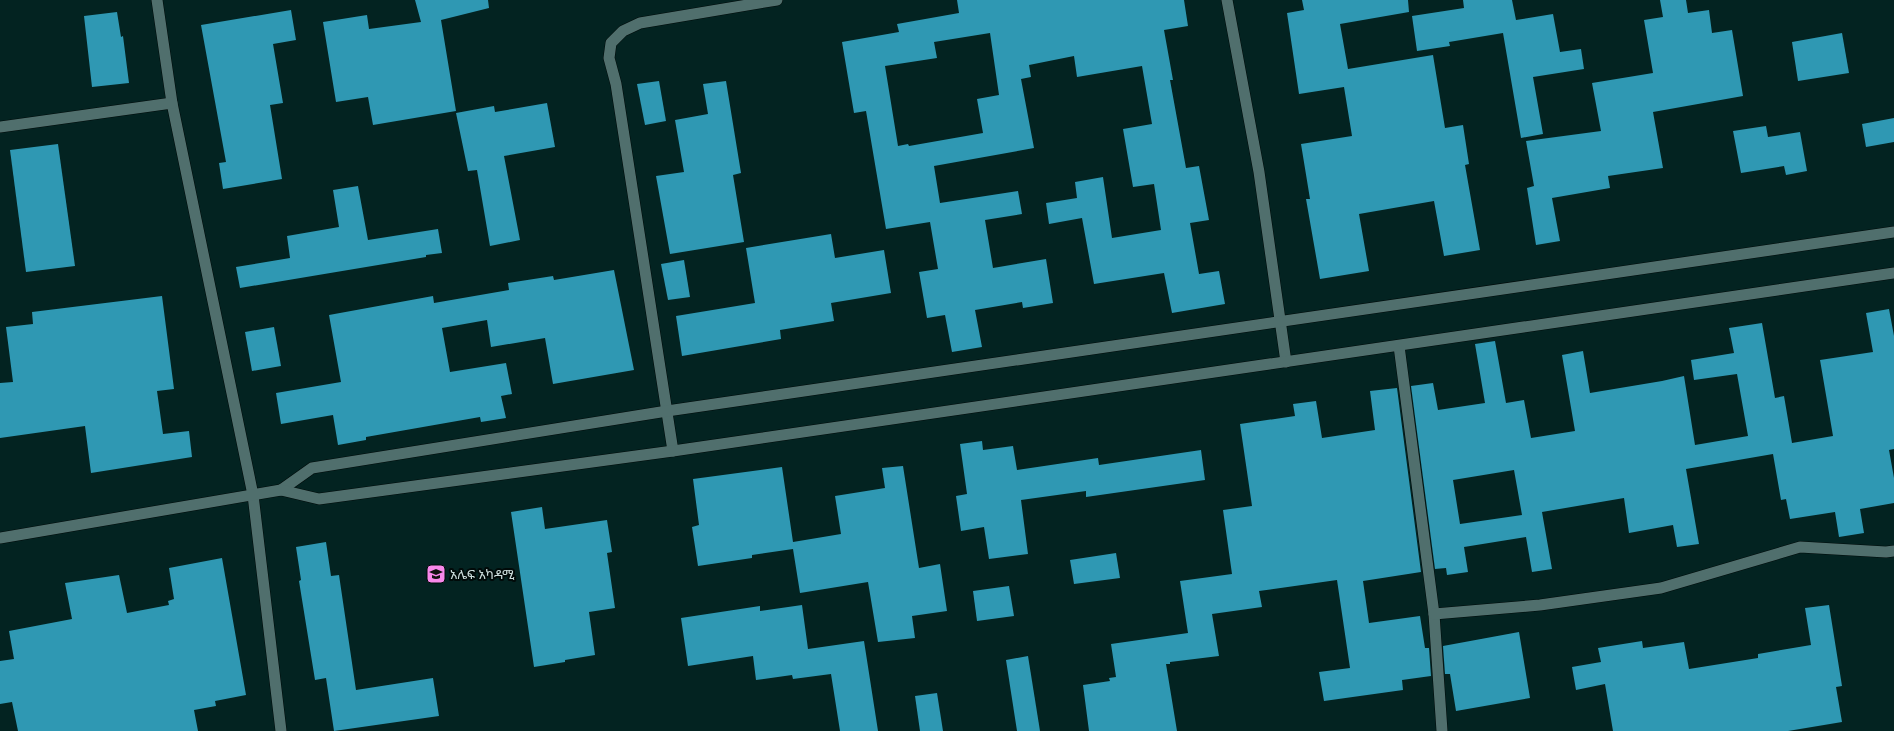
<svg xmlns="http://www.w3.org/2000/svg" width="1894" height="731" viewBox="0 0 1894 731" font-family="'DM Sans','Noto Sans Ethiopic',sans-serif">
	<style>
		.building { fill: #2f98b3; fill-rule: evenodd }
		.lines { fill: none; stroke-linecap: round; stroke-linejoin: round }
		.minor-casing { stroke: #000b0a; stroke-width: 12 }
		.minor { stroke: #506f6d; stroke-width: 11 }
		.labels { text-anchor: middle; dominant-baseline: central; stroke-width: 4; stroke-linejoin: round; paint-order: stroke }
		.poi-label { font-size: 13px; fill: #cbdcdb; stroke: #010a09; text-anchor: start }
	</style>
	<rect width="100%" height="100%" fill="#032321"/>
	<g class="building">
		<path d="M 415,0 L 488,0 L 489,8 L 441,20 L 456,111 L 373,125 L 368,97 L 336,102 L 323,22 L 367,15 L 369,29 L 421,22 Z"/>
		<path d="M 957,0 L 1184,0 L 1188,26 L 1164,30 L 1173,80 L 1170,80 L 1186,168 L 1199,166 L 1209,220 L 1190,223 L 1199,274 L 1219,271 L 1225,304 L 1172,313 L 1164,273 L 1094,284 L 1082,218 L 1049,224 L 1046,203 L 1077,198 L 1075,182 L 1103,177 L 1112,238 L 1161,230 L 1154,184 L 1133,187 L 1123,129 L 1152,124 L 1142,66 L 1077,77 L 1074,56 L 1029,65 L 1031,77 L 1021,79 L 1034,148 L 934,166 L 940,203 L 1018,191 L 1022,214 L 985,220 L 993,268 L 1046,259 L 1053,303 L 1023,308 L 1022,302 L 975,310 L 982,347 L 952,352 L 945,315 L 927,318 L 919,272 L 938,269 L 930,222 L 886,229 L 866,111 L 854,113 L 842,42 L 899,32 L 897,24 L 959,13 ZM 990,33 L 999,95 L 977,99 L 983,133 L 909,146 L 908,144 L 898,146 L 885,66 L 937,58 L 934,42 Z"/>
		<path d="M 1302,0 L 1408,0 L 1409,12 L 1340,24 L 1348,69 L 1433,55 L 1445,128 L 1463,125 L 1469,164 L 1465,165 L 1480,250 L 1444,256 L 1434,201 L 1359,214 L 1369,271 L 1320,279 L 1306,199 L 1310,199 L 1301,144 L 1352,136 L 1344,87 L 1299,94 L 1287,13 L 1304,10 Z"/>
		<path d="M 1463,0 L 1512,0 L 1516,20 L 1553,14 L 1560,52 L 1581,49 L 1584,69 L 1533,77 L 1543,134 L 1521,138 L 1503,33 L 1449,42 L 1450,46 L 1417,51 L 1412,16 L 1464,8 Z"/>
		<path d="M 1660,0 L 1686,0 L 1688,13 L 1709,10 L 1712,33 L 1732,30 L 1743,96 L 1653,112 L 1663,168 L 1608,176 L 1610,188 L 1552,198 L 1560,241 L 1536,245 L 1527,188 L 1534,186 L 1526,141 L 1601,131 L 1592,83 L 1653,73 L 1644,20 L 1663,17 Z"/>
		<path d="M 291,10 L 296,40 L 273,44 L 283,103 L 270,105 L 282,179 L 223,189 L 219,163 L 226,162 L 201,25 Z"/>
		<path d="M 117,12 L 121,37 L 123,36 L 129,83 L 92,87 L 84,16 Z"/>
		<path d="M 1842,33 L 1849,73 L 1798,81 L 1792,42 Z"/>
		<path d="M 659,81 L 666,121 L 645,125 L 637,84 Z"/>
		<path d="M 726,81 L 741,173 L 733,175 L 744,242 L 670,254 L 656,176 L 684,172 L 675,120 L 708,114 L 703,84 Z"/>
		<path d="M 547,103 L 555,147 L 504,156 L 520,240 L 490,246 L 477,170 L 468,171 L 456,113 L 494,106 L 495,112 Z"/>
		<path d="M 1894,118 L 1894,142 L 1866,147 L 1862,124 Z"/>
		<path d="M 1766,126 L 1768,137 L 1800,132 L 1807,171 L 1786,175 L 1784,166 L 1741,173 L 1733,131 Z"/>
		<path d="M 58,144 L 75,266 L 26,272 L 10,150 Z"/>
		<path d="M 358,186 L 368,240 L 438,229 L 442,253 L 426,255 L 426,257 L 240,288 L 236,267 L 290,258 L 287,236 L 339,227 L 333,190 Z"/>
		<path d="M 831,234 L 835,258 L 884,250 L 891,293 L 831,303 L 834,321 L 780,330 L 781,339 L 682,356 L 676,316 L 755,303 L 746,248 Z"/>
		<path d="M 684,260 L 690,297 L 668,300 L 661,264 Z"/>
		<path d="M 614,270 L 634,370 L 553,384 L 545,338 L 491,347 L 487,320 L 442,328 L 450,372 L 506,363 L 512,394 L 501,396 L 506,418 L 481,422 L 480,417 L 366,437 L 366,440 L 338,445 L 333,415 L 281,424 L 276,393 L 341,382 L 329,315 L 433,296 L 434,303 L 509,290 L 508,283 L 553,276 L 554,280 Z"/>
		<path d="M 162,296 L 174,389 L 157,391 L 163,434 L 189,431 L 192,457 L 91,473 L 85,426 L 0,438 L 0,383 L 13,382 L 6,327 L 33,324 L 32,312 Z"/>
		<path d="M 1889,309 L 1894,336 L 1894,449 L 1889,450 L 1894,478 L 1894,503 L 1860,509 L 1864,533 L 1839,537 L 1835,512 L 1790,519 L 1786,499 L 1781,500 L 1773,454 L 1686,469 L 1699,544 L 1677,547 L 1673,525 L 1629,533 L 1624,498 L 1542,512 L 1552,569 L 1532,572 L 1526,537 L 1464,547 L 1468,572 L 1447,575 L 1446,568 L 1435,569 L 1411,386 L 1433,383 L 1438,410 L 1485,403 L 1475,344 L 1495,341 L 1506,403 L 1524,400 L 1531,438 L 1575,431 L 1562,355 L 1583,351 L 1590,393 L 1662,381 L 1684,376 L 1695,445 L 1748,436 L 1737,374 L 1694,380 L 1691,360 L 1734,353 L 1729,328 L 1762,323 L 1775,398 L 1784,396 L 1792,443 L 1833,436 L 1820,360 L 1873,352 L 1866,313 ZM 1514,470 L 1522,515 L 1460,524 L 1453,480 Z"/>
		<path d="M 274,327 L 281,366 L 252,371 L 245,332 Z"/>
		<path d="M 1397,388 L 1421,572 L 1363,581 L 1369,623 L 1420,616 L 1425,648 L 1429,648 L 1431,676 L 1402,680 L 1403,690 L 1324,701 L 1319,672 L 1350,668 L 1337,580 L 1259,591 L 1262,607 L 1212,614 L 1219,656 L 1170,662 L 1170,664 L 1166,664 L 1177,731 L 1089,731 L 1083,685 L 1110,681 L 1109,678 L 1116,677 L 1111,644 L 1188,633 L 1180,581 L 1232,574 L 1223,510 L 1252,506 L 1240,424 L 1295,416 L 1293,404 L 1316,401 L 1322,438 L 1375,430 L 1370,391 Z"/>
		<path d="M 982,441 L 983,450 L 1013,446 L 1017,470 L 1098,458 L 1099,465 L 1201,450 L 1205,480 L 1086,497 L 1086,491 L 1021,500 L 1028,554 L 989,559 L 984,527 L 961,531 L 956,496 L 967,494 L 960,444 Z"/>
		<path d="M 903,466 L 919,568 L 940,564 L 947,611 L 912,616 L 915,638 L 878,642 L 868,582 L 800,593 L 793,549 L 752,555 L 752,558 L 698,566 L 692,527 L 699,525 L 693,479 L 782,467 L 793,542 L 841,534 L 835,496 L 885,488 L 882,468 Z"/>
		<path d="M 542,507 L 545,529 L 607,520 L 612,552 L 607,553 L 615,608 L 589,612 L 595,655 L 565,660 L 565,662 L 534,667 L 511,512 Z"/>
		<path d="M 326,542 L 331,576 L 339,575 L 356,690 L 433,678 L 439,716 L 334,731 L 326,678 L 315,680 L 299,581 L 301,580 L 296,547 Z"/>
		<path d="M 1116,553 L 1120,578 L 1074,584 L 1070,560 Z"/>
		<path d="M 222,558 L 246,695 L 215,701 L 216,706 L 194,710 L 198,731 L 18,731 L 12,702 L 0,704 L 0,661 L 14,659 L 9,631 L 72,619 L 65,583 L 119,575 L 127,613 L 169,605 L 168,601 L 174,599 L 169,568 Z"/>
		<path d="M 1009,586 L 1014,616 L 977,621 L 973,591 Z"/>
		<path d="M 802,605 L 808,649 L 864,641 L 878,731 L 840,731 L 831,674 L 793,679 L 792,675 L 756,680 L 753,656 L 688,666 L 681,618 L 760,606 L 760,611 Z"/>
		<path d="M 1829,605 L 1842,686 L 1836,687 L 1842,722 L 1788,731 L 1613,731 L 1605,684 L 1576,690 L 1572,667 L 1601,662 L 1598,648 L 1642,641 L 1643,648 L 1684,642 L 1689,669 L 1758,658 L 1758,654 L 1811,645 L 1805,608 Z"/>
		<path d="M 1519,632 L 1530,698 L 1456,711 L 1450,674 L 1445,674 L 1443,646 Z"/>
		<path d="M 1028,656 L 1040,731 L 1017,731 L 1006,660 Z"/>
		<path d="M 937,693 L 943,731 L 920,731 L 915,696 Z"/>
	</g>
	<g class="lines">
		<defs>
			<g id="minor">
				<path d="M 157,0 L 172,103 L 253,495 L 281,731"/>
				<path d="M 1227,0 L 1259,172 L 1286,362"/>
				<path d="M 0,127 L 172,103"/>
				<path d="M 1399,346 L 1434,614 L 1442,731"/>
				<path d="M 673,451 L 616,84 L 609,58 L 611,43 L 623,31 L 640,23 L 777,0"/>
				<path d="M 281,490 L 312,468 L 667,411 L 1894,232"/>
				<path d="M 0,538 L 281,490 L 319,499 L 673,451 L 1894,273"/>
				<path d="M 1434,614 L 1540,605 L 1661,588 L 1800,547 L 1886,552 L 1894,551"/>
			</g>
		</defs>
		<use href="#minor" class="minor-casing"/>
		<use href="#minor" class="minor"/>
	</g>
	<defs>
		<symbol id="school-square" viewBox="-11 -11 22 22"><rect x="-9" y="-9" width="18" height="18" rx="4" fill="#f888ea" stroke="#010a09"/><path d="M0-5L7-2L0 1L-7-2ZM-4 1L0 2.5L4 1V4Q0 6-4 4Z" fill="#111"/></symbol>
	</defs>
	<g fill-rule="evenodd">
		<use href="#school-square" x="425" y="563" width="22" height="22"/>
	</g>
	<g class="labels">
		<g class="poi-label">
			<text x="450" y="574">አሌፍ አካዳሚ</text>
		</g>
	</g>
</svg>
